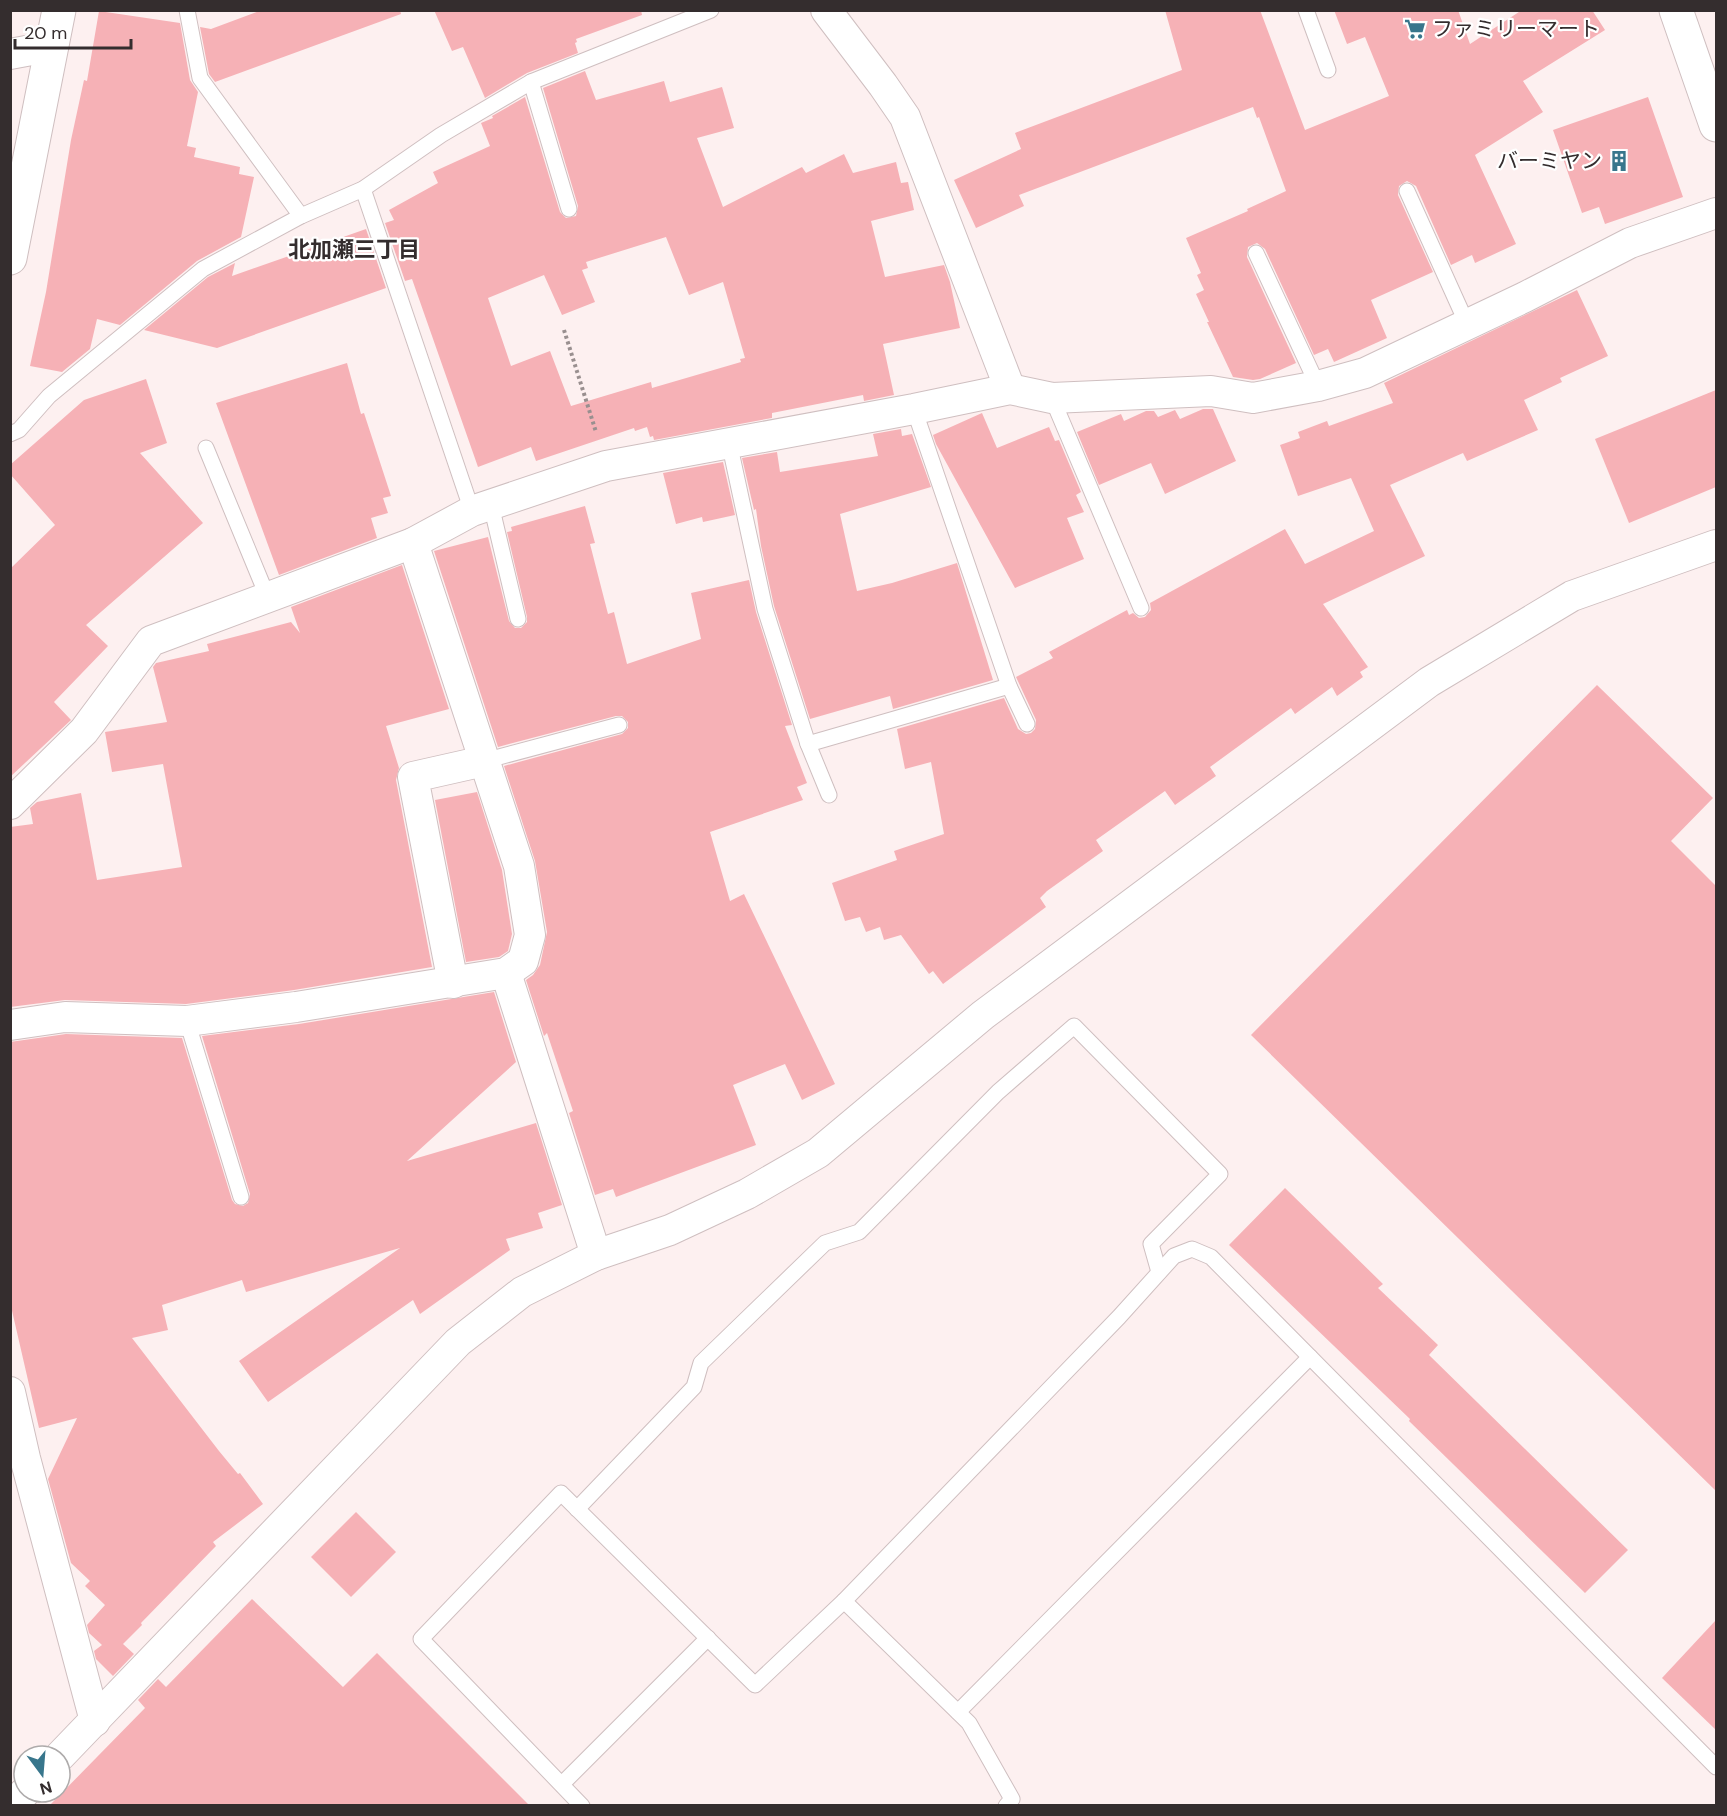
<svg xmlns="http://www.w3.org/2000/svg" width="1727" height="1816" viewBox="0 0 1727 1816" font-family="'DM Sans','Noto Sans JP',sans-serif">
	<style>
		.building { fill: #f6b1b6; fill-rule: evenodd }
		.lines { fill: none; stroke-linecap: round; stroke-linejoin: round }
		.lane-casing { stroke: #cfbfc0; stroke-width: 17 }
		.street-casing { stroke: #cfbfc0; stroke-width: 32 }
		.secondary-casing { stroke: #cfbfc0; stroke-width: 35 }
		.primary-casing { stroke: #cfbfc0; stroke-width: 35 }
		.path { stroke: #998f8f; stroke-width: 4; stroke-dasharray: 3 3; stroke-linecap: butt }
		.lane { stroke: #fff; stroke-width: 15 }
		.street { stroke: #fff; stroke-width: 30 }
		.secondary { stroke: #fff; stroke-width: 33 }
		.primary { stroke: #fff; stroke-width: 33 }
		.labels { text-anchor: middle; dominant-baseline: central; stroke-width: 4.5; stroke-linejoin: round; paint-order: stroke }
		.poi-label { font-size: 21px; fill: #342d2e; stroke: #fff; text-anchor: start }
		.neighbourhood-label { font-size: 22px; font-weight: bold; fill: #342d2e; stroke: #fff }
	</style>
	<rect width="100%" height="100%" fill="#fdf0f0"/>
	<g class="building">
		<path d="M 262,10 L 400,10 L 401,14 L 215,82 L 209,74 L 200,27 L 211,29 Z"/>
		<path d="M 434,10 L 641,10 L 642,15 L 576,39 L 577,42 L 575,43 L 578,53 L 527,73 L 485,98 L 463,47 L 452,51 Z"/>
		<path d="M 1165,10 L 1260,10 L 1305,130 L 1389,96 L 1365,37 L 1347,44 L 1334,10 L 1458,10 L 1470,44 L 1522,10 L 1592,10 L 1605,30 L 1523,81 L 1543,112 L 1475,155 L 1516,244 L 1475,263 L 1472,255 L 1451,265 L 1416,186 L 1407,181 L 1399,186 L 1398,195 L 1433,272 L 1371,300 L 1387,338 L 1334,362 L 1328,349 L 1314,355 L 1265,249 L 1257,243 L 1248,247 L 1247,257 L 1296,363 L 1260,379 L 1253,380 L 1233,377 L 1207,322 L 1209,322 L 1196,294 L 1204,290 L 1197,275 L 1201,273 L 1186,238 L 1248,211 L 1247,209 L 1286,191 L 1259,117 L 1257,118 L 1253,107 L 1019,195 L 1024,206 L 976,228 L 954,180 L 1021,149 L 1015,133 L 1182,70 Z"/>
		<path d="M 99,11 L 180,23 L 190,80 L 198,92 L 187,146 L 196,148 L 194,157 L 240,167 L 239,174 L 254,177 L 241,237 L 197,261 L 120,325 L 97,319 L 90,349 L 62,372 L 30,366 L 46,292 L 71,140 L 84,80 L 87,81 Z"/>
		<path d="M 585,71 L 596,100 L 664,81 L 670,102 L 722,87 L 734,128 L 697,138 L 723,207 L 802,167 L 806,173 L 844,154 L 853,173 L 896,162 L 901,183 L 908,182 L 914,210 L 871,221 L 885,277 L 944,265 L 950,282 L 960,328 L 883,344 L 894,395 L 864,401 L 863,395 L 772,413 L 772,418 L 654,440 L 653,436 L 650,437 L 647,427 L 635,431 L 634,428 L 536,461 L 531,447 L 478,467 L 412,279 L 405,281 L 385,223 L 394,220 L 389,210 L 438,183 L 433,172 L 490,146 L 481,123 L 493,118 L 492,116 L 525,97 L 560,212 L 566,218 L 576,216 L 578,206 L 543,88 ZM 666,237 L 689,295 L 723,282 L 745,358 L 740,359 L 741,362 L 652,388 L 651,382 L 571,406 L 550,351 L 511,366 L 488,298 L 544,275 L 562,315 L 595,302 L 582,270 L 588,268 L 586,262 Z"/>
		<path d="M 1648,97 L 1683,197 L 1605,224 L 1599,207 L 1582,213 L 1553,130 Z"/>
		<path d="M 366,229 L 386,288 L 217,348 L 144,330 L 208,277 L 235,263 L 232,276 Z"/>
		<path d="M 1577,290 L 1608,356 L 1560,378 L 1562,382 L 1524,400 L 1538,430 L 1467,461 L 1463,453 L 1390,485 L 1425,556 L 1323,604 L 1368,667 L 1360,672 L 1363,677 L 1337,696 L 1332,687 L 1295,714 L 1291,708 L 1210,767 L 1216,776 L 1175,805 L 1165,791 L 1096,840 L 1103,851 L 1047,891 L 1040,898 L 1046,907 L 943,984 L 933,971 L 929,974 L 901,935 L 884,940 L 880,927 L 866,932 L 860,917 L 845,921 L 832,883 L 897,860 L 894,851 L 944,834 L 931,762 L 905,769 L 897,729 L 1004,698 L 1018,729 L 1026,734 L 1031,733 L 1035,729 L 1036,720 L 1016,677 L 1053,658 L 1049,652 L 1127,610 L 1129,615 L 1133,613 L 1139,618 L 1145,617 L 1151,610 L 1150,603 L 1285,529 L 1305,564 L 1374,531 L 1351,478 L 1298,496 L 1280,445 L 1300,438 L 1298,432 L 1327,421 L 1329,426 L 1393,403 L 1384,383 Z"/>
		<path d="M 347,363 L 361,414 L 364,413 L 391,496 L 383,498 L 388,513 L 371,518 L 377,538 L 279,575 L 216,403 Z"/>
		<path d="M 146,379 L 167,443 L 140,453 L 203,523 L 86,625 L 108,646 L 54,702 L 71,720 L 10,777 L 10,569 L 55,525 L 10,474 L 10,465 L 84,400 Z"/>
		<path d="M 1716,390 L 1716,487 L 1629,523 L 1595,439 Z"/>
		<path d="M 1203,409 L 1213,409 L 1236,461 L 1165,494 L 1151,463 L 1099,485 L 1077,432 L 1121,414 L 1124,421 L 1146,411 L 1154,411 L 1158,417 L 1175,410 L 1180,419 Z"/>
		<path d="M 982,413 L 997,448 L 1049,427 L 1055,441 L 1059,440 L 1081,492 L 1076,495 L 1084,512 L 1067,518 L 1084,559 L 1015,588 L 936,444 L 933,435 Z"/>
		<path d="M 901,429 L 902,436 L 912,434 L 931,487 L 840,514 L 857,591 L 892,583 L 957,563 L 993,680 L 893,709 L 890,696 L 810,719 L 774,606 L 761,546 L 756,509 L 754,510 L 742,458 L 777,452 L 780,472 L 878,456 L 873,434 Z"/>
		<path d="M 723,462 L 735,515 L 703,522 L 702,517 L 676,524 L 663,473 Z"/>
		<path d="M 585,506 L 595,543 L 590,544 L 608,614 L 614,612 L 627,664 L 701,639 L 691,593 L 749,580 L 756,612 L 792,725 L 785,726 L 807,783 L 797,787 L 803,800 L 710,832 L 730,901 L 744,894 L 835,1084 L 802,1100 L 785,1064 L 733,1085 L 756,1145 L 616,1197 L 613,1189 L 595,1195 L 569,1113 L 573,1111 L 547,1033 L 544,1036 L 526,980 L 533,975 L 540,965 L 547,932 L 535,861 L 504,766 L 622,734 L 628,728 L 628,722 L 622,716 L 616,716 L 498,747 L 434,551 L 488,537 L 509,621 L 515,628 L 521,628 L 527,622 L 527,617 L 507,532 L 512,531 L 511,527 Z"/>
		<path d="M 402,565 L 449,709 L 386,726 L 399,768 L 396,780 L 432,967 L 294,990 L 186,1004 L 65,1000 L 10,1007 L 10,827 L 33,824 L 30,808 L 37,802 L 81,793 L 97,880 L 182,867 L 163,764 L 112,772 L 105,732 L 167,722 L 153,667 L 156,663 L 209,651 L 207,644 L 291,622 L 300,633 L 291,607 Z"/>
		<path d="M 1597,685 L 1713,798 L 1671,841 L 1716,886 L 1716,1491 L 1251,1035 Z"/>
		<path d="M 477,792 L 502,870 L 512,934 L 508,951 L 499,957 L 466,962 L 435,800 Z"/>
		<path d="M 494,992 L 516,1062 L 407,1161 L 536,1123 L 562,1205 L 538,1213 L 543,1228 L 506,1239 L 510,1250 L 420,1314 L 413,1300 L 268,1402 L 239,1361 L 400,1248 L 246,1292 L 242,1280 L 162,1305 L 168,1330 L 132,1338 L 219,1451 L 238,1474 L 240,1473 L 263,1504 L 213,1542 L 216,1546 L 141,1623 L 142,1625 L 123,1644 L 134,1654 L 113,1676 L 96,1659 L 94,1651 L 102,1645 L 89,1633 L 87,1625 L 105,1605 L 85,1586 L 90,1581 L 71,1563 L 48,1479 L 77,1418 L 39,1428 L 10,1302 L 10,1042 L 66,1034 L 182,1038 L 232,1200 L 235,1204 L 243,1206 L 248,1203 L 250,1194 L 202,1036 L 299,1024 Z"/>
		<path d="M 1285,1188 L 1383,1284 L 1378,1288 L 1438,1345 L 1429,1355 L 1628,1550 L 1585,1593 L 1409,1421 L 1410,1419 L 1229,1245 Z"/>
		<path d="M 356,1512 L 396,1552 L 351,1597 L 311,1557 Z"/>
		<path d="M 252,1599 L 343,1687 L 377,1653 L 530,1806 L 49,1806 L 145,1708 L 138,1700 L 158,1679 L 166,1687 Z"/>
		<path d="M 1716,1620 L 1716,1730 L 1662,1678 Z"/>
	</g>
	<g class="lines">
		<defs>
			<g id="lane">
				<path d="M 187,10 L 200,78 L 301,216"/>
				<path d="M 1306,10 L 1328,70"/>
				<path d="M 531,82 L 569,209"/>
				<path d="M 363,189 L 472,511"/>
				<path d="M 1407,191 L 1467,324"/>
				<path d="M 1256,253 L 1318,386"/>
				<path d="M 1052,398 L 1141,608"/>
				<path d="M 10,434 L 19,430 L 49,396 L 203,269 L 301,216 L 363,189 L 441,135 L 531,82 L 711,10"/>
				<path d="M 729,442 L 765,609 L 808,744 L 1009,686 L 914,409"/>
				<path d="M 206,448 L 268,598"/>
				<path d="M 491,505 L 518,619"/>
				<path d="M 1009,686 L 1027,724"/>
				<path d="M 808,744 L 829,795"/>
				<path d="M 484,761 L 619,725"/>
				<path d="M 187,1021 L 241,1197"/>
				<path d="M 577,1509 L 694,1387 L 701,1363 L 825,1243 L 859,1232 L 998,1092 L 1074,1026 L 1220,1174 L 1151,1244 L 1159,1272"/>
				<path d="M 958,1712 L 1310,1357"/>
				<path d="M 562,1784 L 708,1638"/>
				<path d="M 582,1806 L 421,1639 L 561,1493 L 755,1685 L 844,1601"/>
				<path d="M 1006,1806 L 1012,1799 L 969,1723 L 844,1601 L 1119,1317 L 1174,1256 L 1192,1249 L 1211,1257 L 1716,1767"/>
			</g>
			<g id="street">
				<path d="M 826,10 L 883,85 L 905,117 L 1010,389"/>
				<path d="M 10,54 L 53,46"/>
				<path d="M 10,804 L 84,731 L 151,641 L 413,543 L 472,511 L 606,466 L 914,409 L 1010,389 L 1052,398 L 1211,391 L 1253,398 L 1318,386 L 1365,373 L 1525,297 L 1630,243 L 1716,213"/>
				<path d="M 506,973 L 596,1255"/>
				<path d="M 453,983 L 413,777 L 484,761"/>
				<path d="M 10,1025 L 65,1017 L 187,1021 L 296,1007 L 506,973 L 523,961 L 530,935 L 519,866 L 413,543"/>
				<path d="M 10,1392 L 25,1458 L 95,1721"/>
				<path d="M 60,1756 L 458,1342 L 522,1292 L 596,1255 L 670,1230 L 747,1194 L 818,1153 L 983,1015 L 1429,682 L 1572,596 L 1716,545"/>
				<path d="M 12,1806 L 25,1792"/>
			</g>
			<path id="secondary" d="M 10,258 L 59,10"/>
			<path id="primary" d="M 1676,10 L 1716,125"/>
		</defs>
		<use href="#lane" class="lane-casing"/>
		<use href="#street" class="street-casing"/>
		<use href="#secondary" class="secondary-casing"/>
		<use href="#primary" class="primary-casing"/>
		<path class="path" d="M 564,330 L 596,432"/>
		<use href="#lane" class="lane"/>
		<use href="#street" class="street"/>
		<use href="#secondary" class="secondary"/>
		<use href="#primary" class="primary"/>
	</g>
	<defs>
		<symbol id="supermarket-bare" viewBox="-9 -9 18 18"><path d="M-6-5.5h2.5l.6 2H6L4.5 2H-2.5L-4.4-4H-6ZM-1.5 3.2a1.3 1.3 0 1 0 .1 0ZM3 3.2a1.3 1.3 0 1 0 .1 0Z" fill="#38768c" stroke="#fff" stroke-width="2.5" paint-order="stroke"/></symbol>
		<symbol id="building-bare" viewBox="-9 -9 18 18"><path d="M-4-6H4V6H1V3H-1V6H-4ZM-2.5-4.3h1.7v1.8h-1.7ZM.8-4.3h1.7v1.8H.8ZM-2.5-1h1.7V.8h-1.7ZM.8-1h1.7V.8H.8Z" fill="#38768c" stroke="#fff" stroke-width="2.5" paint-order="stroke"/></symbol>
	</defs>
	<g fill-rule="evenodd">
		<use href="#supermarket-bare" x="1400" y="14" width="30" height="30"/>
		<use href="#building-bare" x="1604" y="146" width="30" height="30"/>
	</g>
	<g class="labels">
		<g class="poi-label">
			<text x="1432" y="29">ファミリーマート</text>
			<text x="1602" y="161" text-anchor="end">バーミヤン</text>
		</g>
		<g class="neighbourhood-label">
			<text x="354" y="249">北加瀬三丁目</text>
		</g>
	</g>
	<rect width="1727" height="1816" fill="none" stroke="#342d2e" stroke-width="24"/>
	<g transform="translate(42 1774) rotate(164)"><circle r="28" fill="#ffffff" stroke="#aeabab" stroke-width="1.5"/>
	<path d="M0-4.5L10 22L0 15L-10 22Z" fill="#38768c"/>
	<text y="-9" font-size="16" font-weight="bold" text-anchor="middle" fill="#342d2e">N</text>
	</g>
	<path d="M15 39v9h116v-9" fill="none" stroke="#342d2e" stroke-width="3"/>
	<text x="24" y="39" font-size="18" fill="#342d2e" stroke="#ffffff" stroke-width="4.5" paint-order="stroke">20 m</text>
</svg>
